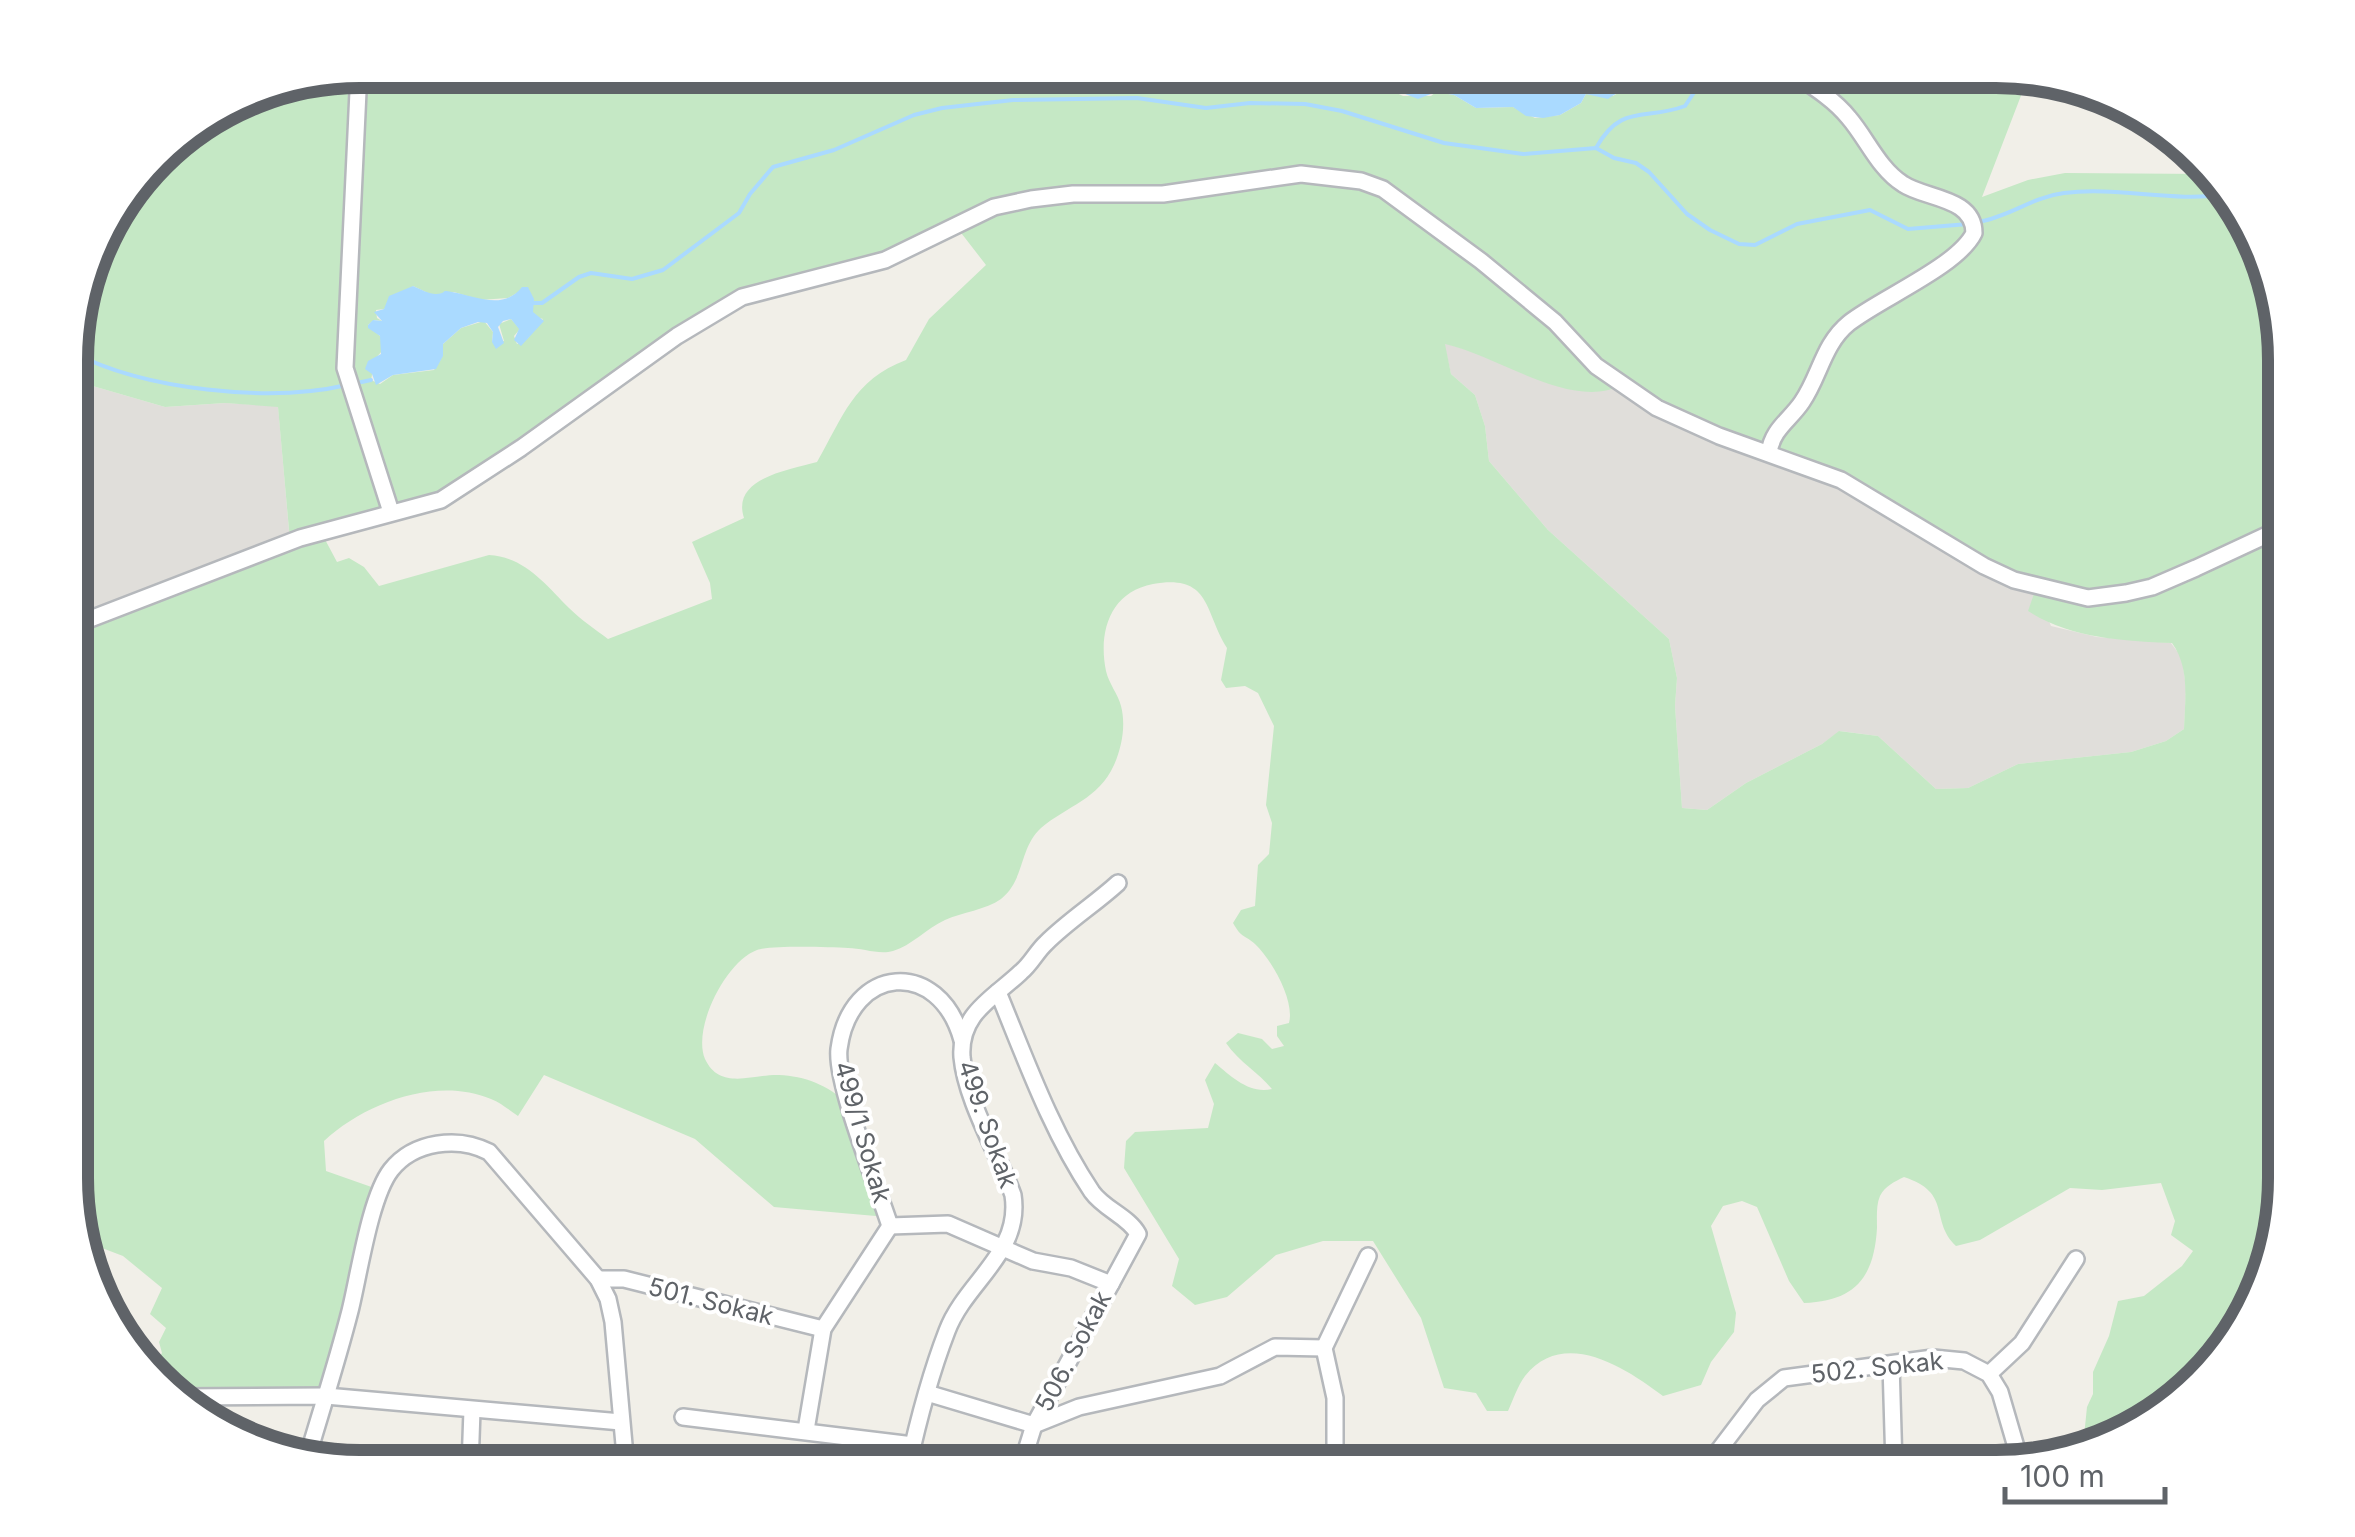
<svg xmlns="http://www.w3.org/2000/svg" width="2355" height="1537" viewBox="0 0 2355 1537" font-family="Inter,sans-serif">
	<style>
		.industrial { fill: #e0deda }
		.green { fill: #c5e8c5; fill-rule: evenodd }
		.water { fill: #aadaff }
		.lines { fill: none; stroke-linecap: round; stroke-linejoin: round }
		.stream { stroke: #aadaff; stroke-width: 4 }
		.minor-casing { stroke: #b5b8bc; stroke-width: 20 }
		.minor { stroke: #fff; stroke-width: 15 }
		.labels { text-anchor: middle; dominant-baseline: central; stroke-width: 8; stroke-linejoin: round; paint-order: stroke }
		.street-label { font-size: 25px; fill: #5f6368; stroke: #fff }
		.rim { fill: none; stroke: #5f6368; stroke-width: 12 }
	</style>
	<rect width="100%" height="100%" fill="#f1efe8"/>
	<g class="industrial">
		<path d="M 1444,343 L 1488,356 L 1540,380 L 1622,385 L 1841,480 L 2036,588 L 2051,626 L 2097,637 L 2171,643 L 2182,658 L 2186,688 L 2184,729 L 2166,741 L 2131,752 L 2018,764 L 1968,788 L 1936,789 L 1878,736 L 1840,731 L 1822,744 L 1746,783 L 1707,810 L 1682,808 L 1675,706 L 1677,678 L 1669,639 L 1548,530 L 1489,461 L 1485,426 L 1475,395 L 1451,374 Z"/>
		<path d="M 72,380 L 165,407 L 225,403 L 278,406 L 290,542 L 89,678 L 72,678 Z"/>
	</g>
	<path class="green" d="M 360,70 L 863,70 L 867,74 L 904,80 L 922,73 L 927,77 L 937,76 L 939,70 L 1107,70 L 1144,75 L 1188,88 L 1263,82 L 1291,70 L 1306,70 L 1318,79 L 1350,83 L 1369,80 L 1403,96 L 1431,96 L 1436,92 L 1454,95 L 1476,108 L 1513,107 L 1535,118 L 1560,115 L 1581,103 L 1586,94 L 1613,96 L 1642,79 L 1653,77 L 1668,87 L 1679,77 L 1672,70 L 1996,70 L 2027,80 L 1982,197 L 2028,180 L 2065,173 L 2207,174 L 2246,215 L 2284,342 L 2284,1195 L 2236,1339 L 2140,1428 L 2083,1446 L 2087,1407 L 2093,1394 L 2093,1372 L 2109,1336 L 2118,1301 L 2144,1296 L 2182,1266 L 2193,1251 L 2171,1235 L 2175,1221 L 2161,1183 L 2102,1190 L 2070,1188 L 1980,1240 L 1956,1246 C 1929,1220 1953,1193 1904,1177 C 1894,1182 1885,1186 1880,1196 C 1876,1205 1877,1218 1877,1228 C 1874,1278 1855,1301 1804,1303 L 1789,1281 L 1757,1207 L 1742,1201 L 1723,1206 L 1711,1226 L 1736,1313 L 1734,1332 L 1711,1362 L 1701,1385 L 1663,1396 C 1626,1368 1564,1327 1525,1376 C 1518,1385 1513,1400 1508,1411 L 1487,1411 L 1476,1393 L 1444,1388 L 1421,1318 L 1373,1241 L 1323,1241 L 1276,1255 L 1227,1297 L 1195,1305 L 1172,1286 L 1179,1259 L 1124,1168 L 1126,1141 L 1135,1132 L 1208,1128 L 1214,1104 L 1205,1080 L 1215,1063 C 1232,1077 1249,1094 1272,1089 C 1258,1072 1239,1062 1226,1043 L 1238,1033 L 1262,1039 L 1272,1049 L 1284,1046 L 1277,1036 L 1277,1026 L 1289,1023 C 1295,1001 1272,960 1255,944 C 1244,934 1242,939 1233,923 L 1241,910 L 1255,906 L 1258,865 L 1269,854 L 1272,823 L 1266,805 L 1274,726 L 1258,693 L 1245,686 L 1226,688 L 1221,680 L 1227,648 C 1204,611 1211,574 1153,584 C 1110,592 1098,632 1106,671 C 1109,684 1118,694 1121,706 C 1126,725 1122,747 1114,765 C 1099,799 1067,806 1041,828 C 1019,848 1025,880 1001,899 C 986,910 962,912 945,920 C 927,928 911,946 893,951 C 879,955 862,948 848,948 C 830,947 770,945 757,950 C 726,961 692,1028 705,1059 C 720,1091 753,1074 779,1075 C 804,1076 829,1085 847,1104 C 860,1117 880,1194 887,1217 L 774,1207 L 695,1139 L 544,1075 L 518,1116 C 509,1110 501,1103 491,1099 C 436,1076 365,1103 324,1141 L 326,1171 L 380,1190 L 326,1396 L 179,1397 L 152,1368 L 162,1353 L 159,1342 L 166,1328 L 150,1314 L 162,1288 L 123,1256 L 81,1240 L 72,1214 L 72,678 L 89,678 L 93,618 L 290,541 L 278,407 L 225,403 L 165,407 L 72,380 L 72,323 L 100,231 L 168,142 L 249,92 ZM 955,225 L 986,265 L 929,319 L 906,360 C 853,380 843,417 817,462 C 789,470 731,478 744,518 L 692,542 L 710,583 L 712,599 L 608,639 C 595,629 581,620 569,608 C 546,585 525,557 489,555 L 379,586 L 364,567 L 349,558 L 337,562 L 321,532 L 470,483 L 742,297 L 923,243 ZM 413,286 L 432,295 L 454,292 L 480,300 L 508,298 L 517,293 L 536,317 L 543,319 L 528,338 L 517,344 L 514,336 L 520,329 L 511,319 L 499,324 L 504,341 L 492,342 L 493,332 L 484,321 L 461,328 L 443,344 L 441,359 L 434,370 L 393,375 L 380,384 L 371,380 L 375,359 L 382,351 L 381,337 L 368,325 L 374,320 L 382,321 L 377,318 L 376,310 L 384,309 ZM 1445,344 C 1499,356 1571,411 1622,385 C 1762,449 1901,514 2036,588 L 2028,611 C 2070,638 2122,641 2172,643 C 2190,668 2185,699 2184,729 L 2166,741 L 2131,752 L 2018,764 L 1968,788 L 1936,789 L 1878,736 L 1839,731 L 1822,744 L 1746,783 L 1707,810 L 1682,808 L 1675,706 L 1677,678 L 1669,639 L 1548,530 L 1489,461 L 1485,426 L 1475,395 L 1451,374 Z"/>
	<g class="water">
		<path d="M 1107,70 L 1291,70 C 1262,85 1224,92 1191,88 C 1176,86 1160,78 1145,76 C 1131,74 1121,76 1107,70 Z"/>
		<path d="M 1306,70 L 1672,70 L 1680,77 L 1679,85 L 1673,91 L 1652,77 C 1642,79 1616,93 1608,99 L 1586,94 L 1581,103 L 1560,115 L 1543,118 L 1526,116 L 1513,107 L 1476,108 L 1454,95 L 1436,92 L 1418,99 L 1369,80 L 1350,83 L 1338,80 L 1329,82 L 1318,79 Z"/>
		<path d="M 413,286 C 420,289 429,294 436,294 C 449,293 439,289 452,292 C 476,296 503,311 522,287 L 528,287 L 534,299 L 533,312 L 544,321 L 521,346 L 514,340 L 519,329 L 511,319 L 503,321 L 498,327 L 504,343 L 496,349 L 492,342 L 493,332 L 487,323 L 478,322 L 461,328 L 443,344 L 443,356 L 436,369 L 393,375 L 376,385 L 372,374 L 365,369 L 368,361 L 381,354 L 380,336 L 368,328 L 368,325 L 373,320 L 382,321 L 374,312 L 384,309 L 389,296 Z"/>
	</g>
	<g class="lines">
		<g class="stream">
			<path d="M 1596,148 C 1621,103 1645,121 1685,106 L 1695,91 L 1690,84 L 1678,80"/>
			<path d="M 1978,222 C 2009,217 2032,197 2064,193 C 2118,186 2173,203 2227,194"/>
			<path d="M 533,303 L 542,303 L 579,277 L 591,273 L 632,279 L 663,270 L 739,213 L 750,194 L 773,167 L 834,150 L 914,115 L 942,108 L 1013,100 L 1137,98 L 1206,108 L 1250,103 L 1305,104 L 1342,111 L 1444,143 L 1523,154 L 1596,148 L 1614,158 L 1636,163 L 1649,172 L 1687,214 L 1710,230 L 1739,244 L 1755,245 L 1797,224 L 1870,210 L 1908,229 L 1968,224"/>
			<path d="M 72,352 C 144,390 269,403 347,385"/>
			<path d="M 357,383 L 371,380"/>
		</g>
		<defs>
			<g id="minor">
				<path d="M 359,70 L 345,368 L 391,512"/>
				<path d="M 1769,453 C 1772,429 1790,420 1802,402 C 1820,376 1823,344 1849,323 C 1881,298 1958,266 1974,233 C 1974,197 1925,199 1903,184 C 1879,169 1867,139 1849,118 C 1833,98 1809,84 1788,70"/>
				<path d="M 72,626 L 300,538 L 441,500 L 521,448 L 677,336 L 742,297 L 885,260 L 994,207 L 1031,199 L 1073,194 L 1163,194 L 1301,174 L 1361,181 L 1383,189 L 1481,261 L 1555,322 L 1596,366 L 1657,408 L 1719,436 L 1841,480 L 1984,566 L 2014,580 L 2088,598 L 2126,593 L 2152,587 L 2196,568 L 2284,527"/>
				<path d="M 998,992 C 1026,1060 1051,1131 1092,1192 C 1104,1209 1129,1217 1138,1234 L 1111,1284"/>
				<path d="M 890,1226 L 948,1224 L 1033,1261 L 1071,1268 L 1111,1284 L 1034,1425 L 1021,1467"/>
				<path d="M 890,1226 C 878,1188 835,1083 839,1049 C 850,965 939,957 962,1040"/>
				<path d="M 598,1279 L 624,1279 L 823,1329"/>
				<path d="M 1891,1364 L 1894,1466"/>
				<path d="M 1989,1374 L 2022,1343 L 2076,1259"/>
				<path d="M 927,1393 L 1034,1425 L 1079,1407 L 1220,1376 L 1275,1347 L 1324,1348"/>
				<path d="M 179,1397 L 326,1396 L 621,1422"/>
				<path d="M 683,1417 L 913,1445"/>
				<path d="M 806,1430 L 823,1329 L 890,1226"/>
				<path d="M 309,1452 C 323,1405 338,1358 350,1311 C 359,1275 370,1197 391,1170 C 414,1141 458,1136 489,1152 L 598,1279 L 608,1299 L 613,1322 L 626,1467"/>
				<path d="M 470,1467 L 472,1410"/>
				<path d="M 908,1467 C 918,1421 930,1375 947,1331 C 966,1281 1022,1253 1013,1195 C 998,1153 966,1101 962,1057 C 959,1013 994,998 1021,972 C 1031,964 1037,951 1046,943 C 1068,921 1095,904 1118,883"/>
				<path d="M 1335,1467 L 1335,1398 L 1324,1348 L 1368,1256"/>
				<path d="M 1706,1467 L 1757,1400 L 1784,1378 L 1933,1358 L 1964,1361 L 1989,1374 L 2000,1392 L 2021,1464"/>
			</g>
		</defs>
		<use href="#minor" class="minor-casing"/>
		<use href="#minor" class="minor"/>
	</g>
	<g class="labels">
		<g class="street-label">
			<text transform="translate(988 1124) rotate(71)">499. Sokak</text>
			<text transform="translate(863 1132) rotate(74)">499/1 Sokak</text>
			<text transform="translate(711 1301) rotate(14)">501. Sokak</text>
			<text transform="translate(1073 1351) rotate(-62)">506. Sokak</text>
			<text transform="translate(1877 1367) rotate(-6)">502. Sokak</text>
		</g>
	</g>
	<path d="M0 0H2355V1537H0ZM360 88H1996A272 272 0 0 1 2268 360V1178A272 272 0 0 1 1996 1450H360A272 272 0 0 1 88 1178V360A272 272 0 0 1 360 88Z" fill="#fff" fill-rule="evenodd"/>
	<path class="rim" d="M360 88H1996A272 272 0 0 1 2268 360V1178A272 272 0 0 1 1996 1450H360A272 272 0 0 1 88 1178V360A272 272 0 0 1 360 88Z"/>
	<path d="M2005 1487v15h160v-15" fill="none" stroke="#5f6368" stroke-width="5"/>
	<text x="2020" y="1487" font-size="30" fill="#5f6368" stroke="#ffffff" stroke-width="8" paint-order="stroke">100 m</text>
</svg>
